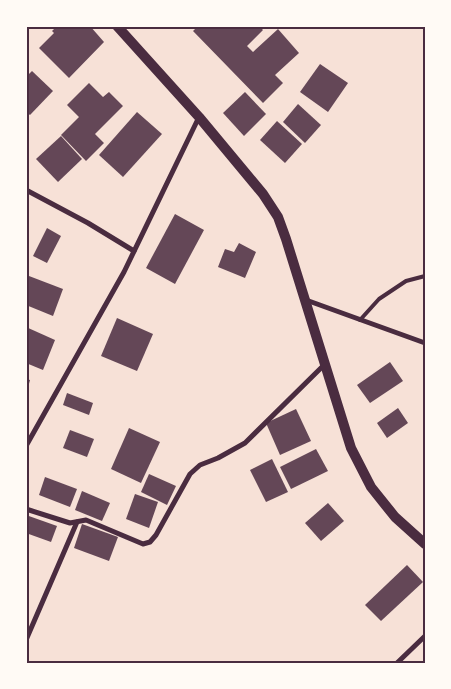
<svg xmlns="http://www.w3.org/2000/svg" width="451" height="689" viewBox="0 0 451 689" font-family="Mulish,sans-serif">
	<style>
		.building { fill: #644757 }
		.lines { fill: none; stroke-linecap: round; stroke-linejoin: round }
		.service { stroke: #4a2c40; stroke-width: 4 }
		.minor { stroke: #4a2c40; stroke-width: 5 }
		.secondary { stroke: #4a2c40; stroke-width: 10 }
		.neatline { fill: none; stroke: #4a2c40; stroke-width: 2 }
	</style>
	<rect width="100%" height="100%" fill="#f7e1d7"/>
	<g class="building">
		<path d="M 57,26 L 90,26 L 104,42 L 69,78 L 39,48 L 54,33 L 52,31 Z"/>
		<path d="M 198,26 L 259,26 L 263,30 L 247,46 L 253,52 L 278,29 L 299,53 L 275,75 L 283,83 L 263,103 L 193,31 Z"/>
		<path d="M 320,64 L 348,83 L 328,112 L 300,92 Z"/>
		<path d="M 32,71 L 53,91 L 30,115 L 26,112 L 26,77 Z"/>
		<path d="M 89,83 L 103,97 L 109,92 L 123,106 L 95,134 L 104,143 L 86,161 L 61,135 L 79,117 L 67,105 Z"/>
		<path d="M 245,92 L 266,114 L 244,136 L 223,113 Z"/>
		<path d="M 298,104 L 321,125 L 305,143 L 283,122 Z"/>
		<path d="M 137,112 L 162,134 L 123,177 L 99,155 Z"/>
		<path d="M 277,121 L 302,144 L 285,163 L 260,140 Z"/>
		<path d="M 61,136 L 82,159 L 58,182 L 36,159 Z"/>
		<path d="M 175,214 L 204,230 L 175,284 L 146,268 Z"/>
		<path d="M 47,228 L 61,236 L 47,263 L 33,256 Z"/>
		<path d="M 239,243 L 256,252 L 245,278 L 218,267 L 225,249 L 234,252 Z"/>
		<path d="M 29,276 L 63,289 L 53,316 L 26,305 L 26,283 Z"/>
		<path d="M 117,318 L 153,334 L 137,371 L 101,356 Z"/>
		<path d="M 26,327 L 55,340 L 43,370 L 26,363 Z"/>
		<path d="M 390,362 L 403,381 L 370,403 L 357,385 Z"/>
		<path d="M 26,379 L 30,380 L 27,391 L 26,391 Z"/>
		<path d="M 67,393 L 93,403 L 89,415 L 63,405 Z"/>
		<path d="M 398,408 L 408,423 L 387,438 L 377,423 Z"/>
		<path d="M 296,409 L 311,441 L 280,455 L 266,423 Z"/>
		<path d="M 129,428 L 160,442 L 141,483 L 111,469 Z"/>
		<path d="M 70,430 L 94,439 L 87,457 L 63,448 Z"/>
		<path d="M 316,449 L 328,471 L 291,489 L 280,467 Z"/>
		<path d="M 272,459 L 288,492 L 266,502 L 250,470 Z"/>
		<path d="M 149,474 L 176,486 L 167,505 L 141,492 Z"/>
		<path d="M 45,477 L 77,489 L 70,507 L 39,495 Z"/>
		<path d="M 82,491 L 110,503 L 102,521 L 75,510 Z"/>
		<path d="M 135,494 L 158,502 L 149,528 L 126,519 Z"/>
		<path d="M 328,503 L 344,521 L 321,541 L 305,523 Z"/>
		<path d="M 26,515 L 57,526 L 51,542 L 26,533 Z"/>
		<path d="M 82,524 L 118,537 L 109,561 L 74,548 Z"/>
		<path d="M 407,565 L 423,582 L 381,621 L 365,605 Z"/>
	</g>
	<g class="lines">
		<path class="service" d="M 360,320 L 379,299 L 406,281 L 425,276"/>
		<g class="minor">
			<path d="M 28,191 L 88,223 L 134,251"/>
			<path d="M 306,300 L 425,343"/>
			<path d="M 26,446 L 124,272 L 199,117"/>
			<path d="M 26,509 L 70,523 L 86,520 L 143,544 L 150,542 L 156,535 L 190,474 L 200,465 L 218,458 L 245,443 L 325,364"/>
			<path d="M 26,640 L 77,522"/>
			<path d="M 397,663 L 425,636"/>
		</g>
		<path class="secondary" d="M 117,26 L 199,117 L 263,194 L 278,217 L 286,239 L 351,448 L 371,487 L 395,517 L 425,544"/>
	</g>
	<rect width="451" height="689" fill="none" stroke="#fffaf5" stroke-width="55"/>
	<rect x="28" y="28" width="396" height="634" class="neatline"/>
</svg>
